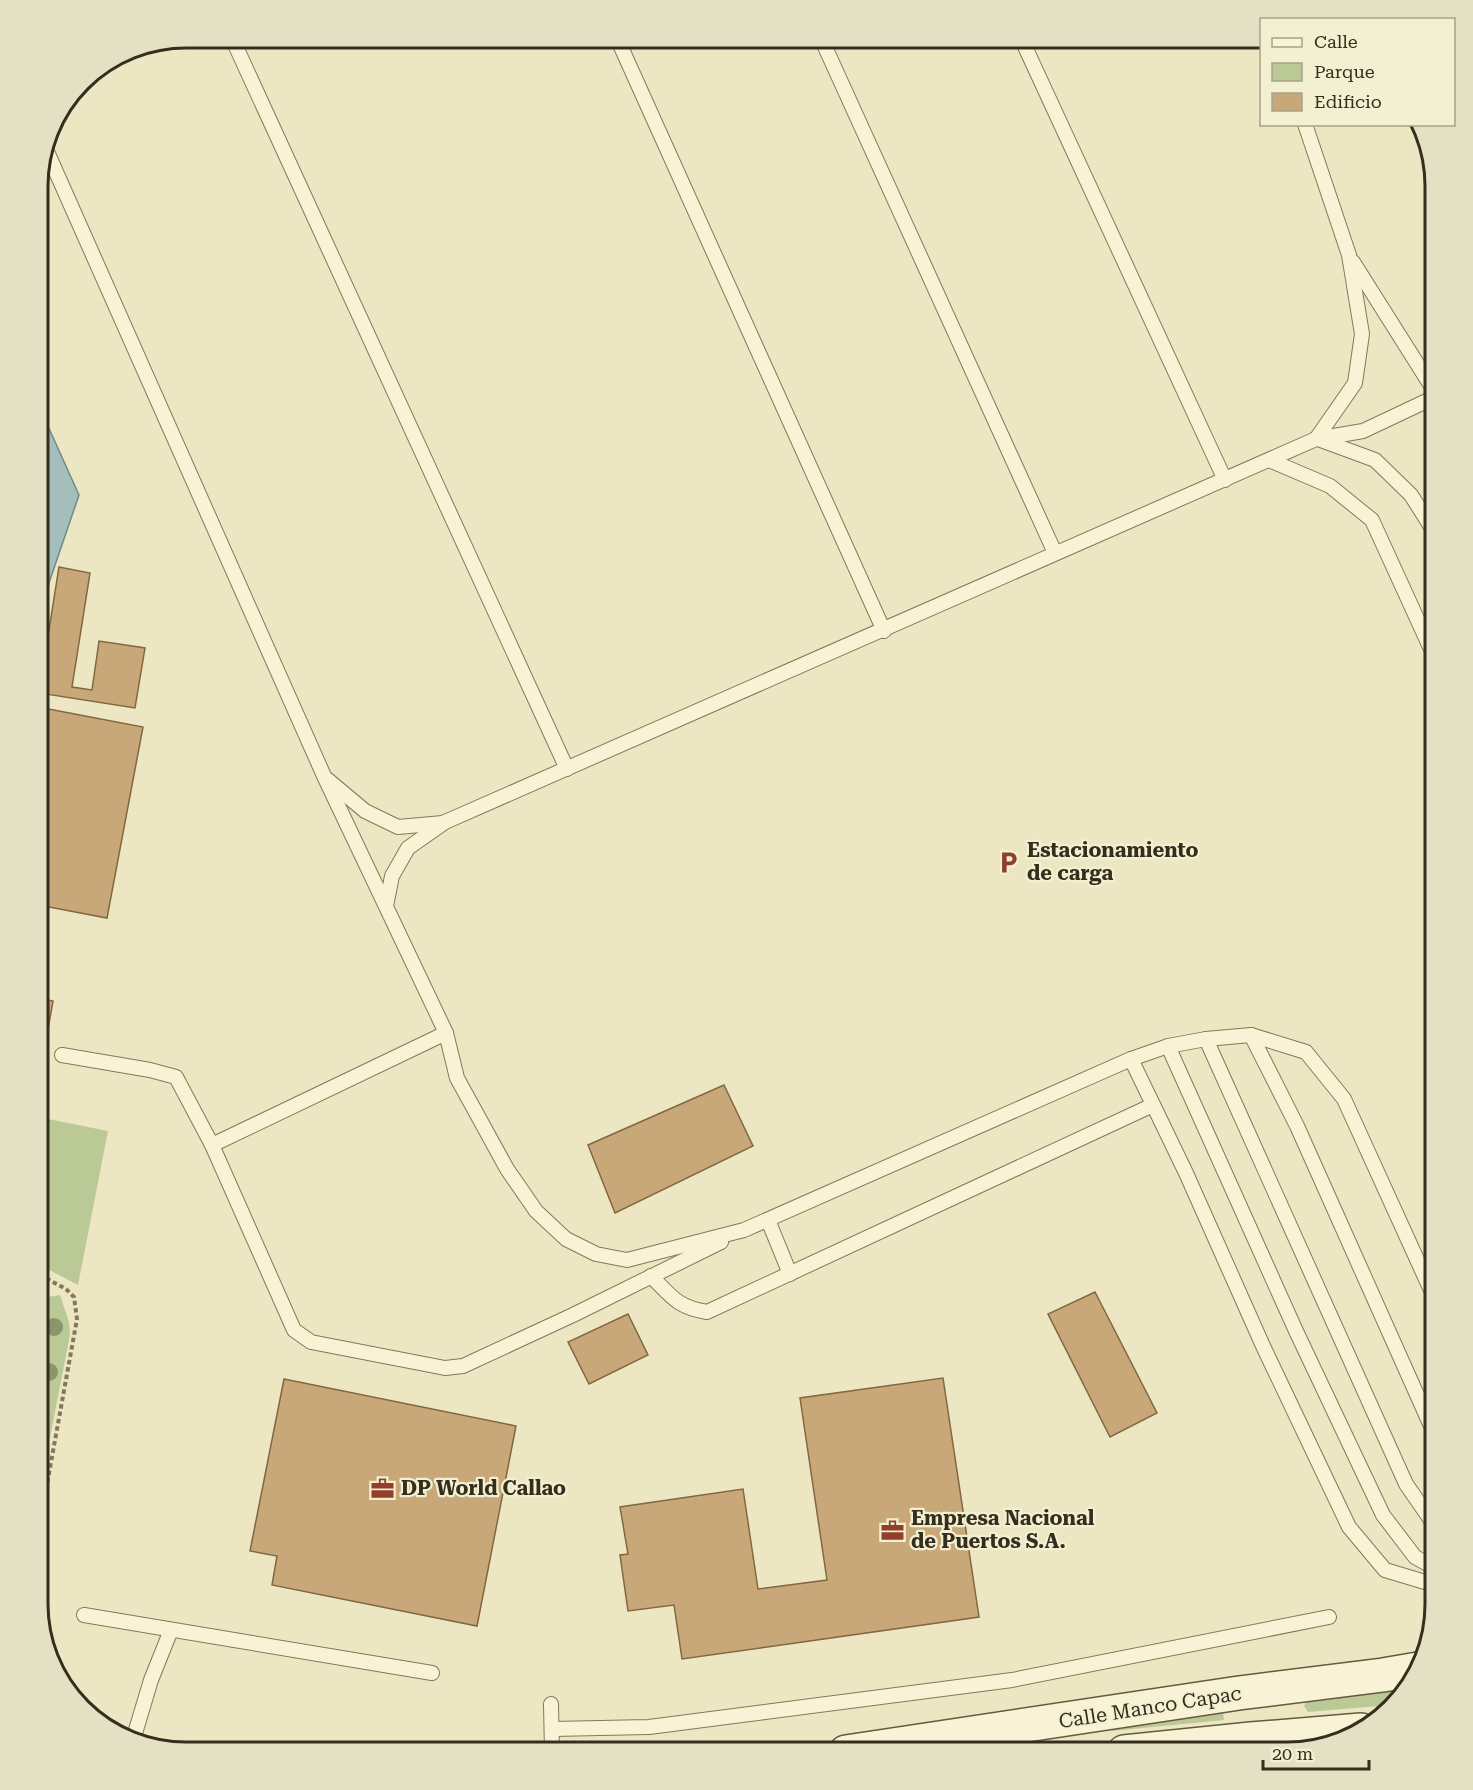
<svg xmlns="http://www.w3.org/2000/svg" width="1473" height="1790" viewBox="0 0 1473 1790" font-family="'Roboto Serif',serif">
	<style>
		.green { fill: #bac996 }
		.water { fill: #a4bebb; stroke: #6c8c8a; stroke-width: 1.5 }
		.building { fill: #c8a879; stroke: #826741; stroke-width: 1.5 }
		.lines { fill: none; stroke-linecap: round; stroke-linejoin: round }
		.service-casing { stroke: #84785a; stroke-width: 16 }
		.secondary-casing { stroke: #66593d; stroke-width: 36 }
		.path { stroke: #84785a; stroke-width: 4; stroke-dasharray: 4.5 3; stroke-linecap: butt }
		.service { stroke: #f7f3d4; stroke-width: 14 }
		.secondary { stroke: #f7f3d4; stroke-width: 33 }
		.tree { fill: #8c946c }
		.labels { text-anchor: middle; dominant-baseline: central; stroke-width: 4.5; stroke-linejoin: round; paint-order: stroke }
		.poi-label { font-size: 20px; font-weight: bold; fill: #352d1d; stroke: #f3f0d1; text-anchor: start }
		.street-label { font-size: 20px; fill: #352d1d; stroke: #f3f0d1 }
		.rim { fill: none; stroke: #352d1d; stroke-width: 3 }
	</style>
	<rect width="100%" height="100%" fill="#ece7c2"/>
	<g class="green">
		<path d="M 38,1117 L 108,1131 L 78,1285 L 38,1264 Z"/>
		<path d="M 38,1283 L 44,1287 L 43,1296 L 47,1297 L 60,1295 L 69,1322 L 70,1335 L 45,1463 L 38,1464 Z"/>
		<path d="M 1405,1690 L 1391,1705 L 1308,1712 L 1304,1706 L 1308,1699 Z"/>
		<path d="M 1223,1713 L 1224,1720 L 1112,1731 L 1110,1725 Z"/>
	</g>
	<path class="water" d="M 38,404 L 79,495 L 38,615 Z"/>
	<g class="building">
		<path d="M 38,279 L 47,298 L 38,302 Z"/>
		<path d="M 59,567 L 90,573 L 72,687 L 92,690 L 99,641 L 145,648 L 135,708 L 39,693 Z"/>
		<path d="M 38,707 L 143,727 L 107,918 L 38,905 Z"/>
		<path d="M 38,998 L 53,1001 L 38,1086 Z"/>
		<path d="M 724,1085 L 753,1146 L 615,1213 L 588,1145 Z"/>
		<path d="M 1095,1292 L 1157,1413 L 1110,1437 L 1048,1314 Z"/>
		<path d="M 628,1314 L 648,1355 L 589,1384 L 568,1342 Z"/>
		<path d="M 943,1378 L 979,1617 L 682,1659 L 674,1605 L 628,1611 L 620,1555 L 628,1554 L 620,1507 L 743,1489 L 758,1589 L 827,1580 L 800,1398 Z"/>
		<path d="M 284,1379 L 516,1426 L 477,1626 L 272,1585 L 277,1556 L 250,1551 Z"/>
	</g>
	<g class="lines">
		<defs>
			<g id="service">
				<path d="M 232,38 L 567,769"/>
				<path d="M 617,38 L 884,631"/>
				<path d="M 821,38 L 1055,553"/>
				<path d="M 1021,38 L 1225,480"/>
				<path d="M 1305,124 L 1349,255 L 1362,334 L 1355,383 L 1316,439"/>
				<path d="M 45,147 L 324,776 L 446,1033 L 457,1078 L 507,1169 L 536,1211 L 566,1239 L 596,1254 L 627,1260 L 744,1230 L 1131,1059 L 1168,1046 L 1206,1039 L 1251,1035 L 1306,1052 L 1344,1099 L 1435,1299"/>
				<path d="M 1353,262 L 1435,392"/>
				<path d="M 1318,439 L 1375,460 L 1411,495 L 1435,533"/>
				<path d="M 1269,460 L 1330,486 L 1372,520 L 1435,658"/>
				<path d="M 328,780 L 365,811 L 398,827 L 443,823"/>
				<path d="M 386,906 L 392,876 L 408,848 L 445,822 L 1316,439 L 1363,431 L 1435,397"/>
				<path d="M 1251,1035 L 1297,1126 L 1435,1435"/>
				<path d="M 1206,1039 L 1406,1484 L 1435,1526"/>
				<path d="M 1168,1046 L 1296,1331 L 1383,1515 L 1415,1557 L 1435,1568"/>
				<path d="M 62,1055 L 150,1070 L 176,1077 L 212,1145 L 294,1330 L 311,1342 L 445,1368 L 463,1366 L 573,1315 L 721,1242"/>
				<path d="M 1131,1059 L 1186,1173 L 1263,1346 L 1349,1527 L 1385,1570 L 1435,1585"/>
				<path d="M 212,1145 L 446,1033"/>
				<path d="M 768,1220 L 790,1274"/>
				<path d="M 651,1276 C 672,1297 677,1307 707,1312 L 1153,1105"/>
				<path d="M 84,1615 L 432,1673"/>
				<path d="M 551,1704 L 552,1752"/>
				<path d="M 552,1729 L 649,1727 L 1012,1680 L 1329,1617"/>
				<path d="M 133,1740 L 151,1680 L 171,1630"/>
			</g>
			<g id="secondary">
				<path d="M 846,1752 L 1239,1693 L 1383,1675 L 1418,1669"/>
				<path d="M 1124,1752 L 1251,1739 L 1361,1730"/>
			</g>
		</defs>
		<use href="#service" class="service-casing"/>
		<use href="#secondary" class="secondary-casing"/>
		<g class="path">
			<path d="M 38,1473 L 49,1471"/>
			<path d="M 38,1534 L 77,1319 L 74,1297 L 66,1289 L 38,1274"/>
		</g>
		<use href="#service" class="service"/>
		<use href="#secondary" class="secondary"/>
	</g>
	<g class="tree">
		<circle cx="54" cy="1327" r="9"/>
		<circle cx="49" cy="1372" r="9"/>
	</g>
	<defs>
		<symbol id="parking-bare" viewBox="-9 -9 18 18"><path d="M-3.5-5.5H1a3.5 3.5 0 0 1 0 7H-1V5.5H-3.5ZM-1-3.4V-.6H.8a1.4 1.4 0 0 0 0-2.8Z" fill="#913e2d" stroke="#f3f0d1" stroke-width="2.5" paint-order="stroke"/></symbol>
		<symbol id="office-bare" viewBox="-9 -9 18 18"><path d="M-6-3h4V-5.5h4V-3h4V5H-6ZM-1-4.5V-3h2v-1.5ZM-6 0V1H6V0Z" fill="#913e2d" stroke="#f3f0d1" stroke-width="2.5" paint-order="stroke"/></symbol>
	</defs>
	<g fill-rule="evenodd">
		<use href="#parking-bare" x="992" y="846" width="33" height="33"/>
		<use href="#office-bare" x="366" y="1472" width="33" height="33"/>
		<use href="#office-bare" x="876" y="1514" width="33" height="33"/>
	</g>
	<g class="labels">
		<g class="poi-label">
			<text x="1027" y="850">Estacionamiento<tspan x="1027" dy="23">de carga</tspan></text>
			<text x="401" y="1488">DP World Callao</text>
			<text x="911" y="1518">Empresa Nacional<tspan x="911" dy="23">de Puertos S.A.</tspan></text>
		</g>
		<g class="street-label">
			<text transform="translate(1150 1707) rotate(-9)">Calle Manco Capac</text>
		</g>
	</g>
	<path d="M0 0H1473V1790H0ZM186 48H1287A138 138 0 0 1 1425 186V1604A138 138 0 0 1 1287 1742H186A138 138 0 0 1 48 1604V186A138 138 0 0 1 186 48Z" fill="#e4e0c3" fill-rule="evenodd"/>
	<path class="rim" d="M186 48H1287A138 138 0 0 1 1425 186V1604A138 138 0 0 1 1287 1742H186A138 138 0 0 1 48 1604V186A138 138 0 0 1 186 48Z"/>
	<rect x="1260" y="18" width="195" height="108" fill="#f3f0d1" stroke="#a7a289" stroke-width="1.5"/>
	<rect x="1272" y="38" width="30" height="9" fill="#f7f3d4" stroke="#a7a289" stroke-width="1.5"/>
	<text x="1314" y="48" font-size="18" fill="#352d1d">Calle</text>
	<rect x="1272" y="63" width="30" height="18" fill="#bac996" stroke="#a7a289" stroke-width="1.5"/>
	<text x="1314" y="78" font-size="18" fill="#352d1d">Parque</text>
	<rect x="1272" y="93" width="30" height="18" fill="#c8a879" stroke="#a7a289" stroke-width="1.5"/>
	<text x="1314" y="108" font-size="18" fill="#352d1d">Edificio</text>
	<path d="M1263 1760v9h106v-9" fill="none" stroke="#352d1d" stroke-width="3"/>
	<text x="1272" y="1760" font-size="18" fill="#352d1d" stroke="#f3f0d1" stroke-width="4.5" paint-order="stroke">20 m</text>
</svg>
